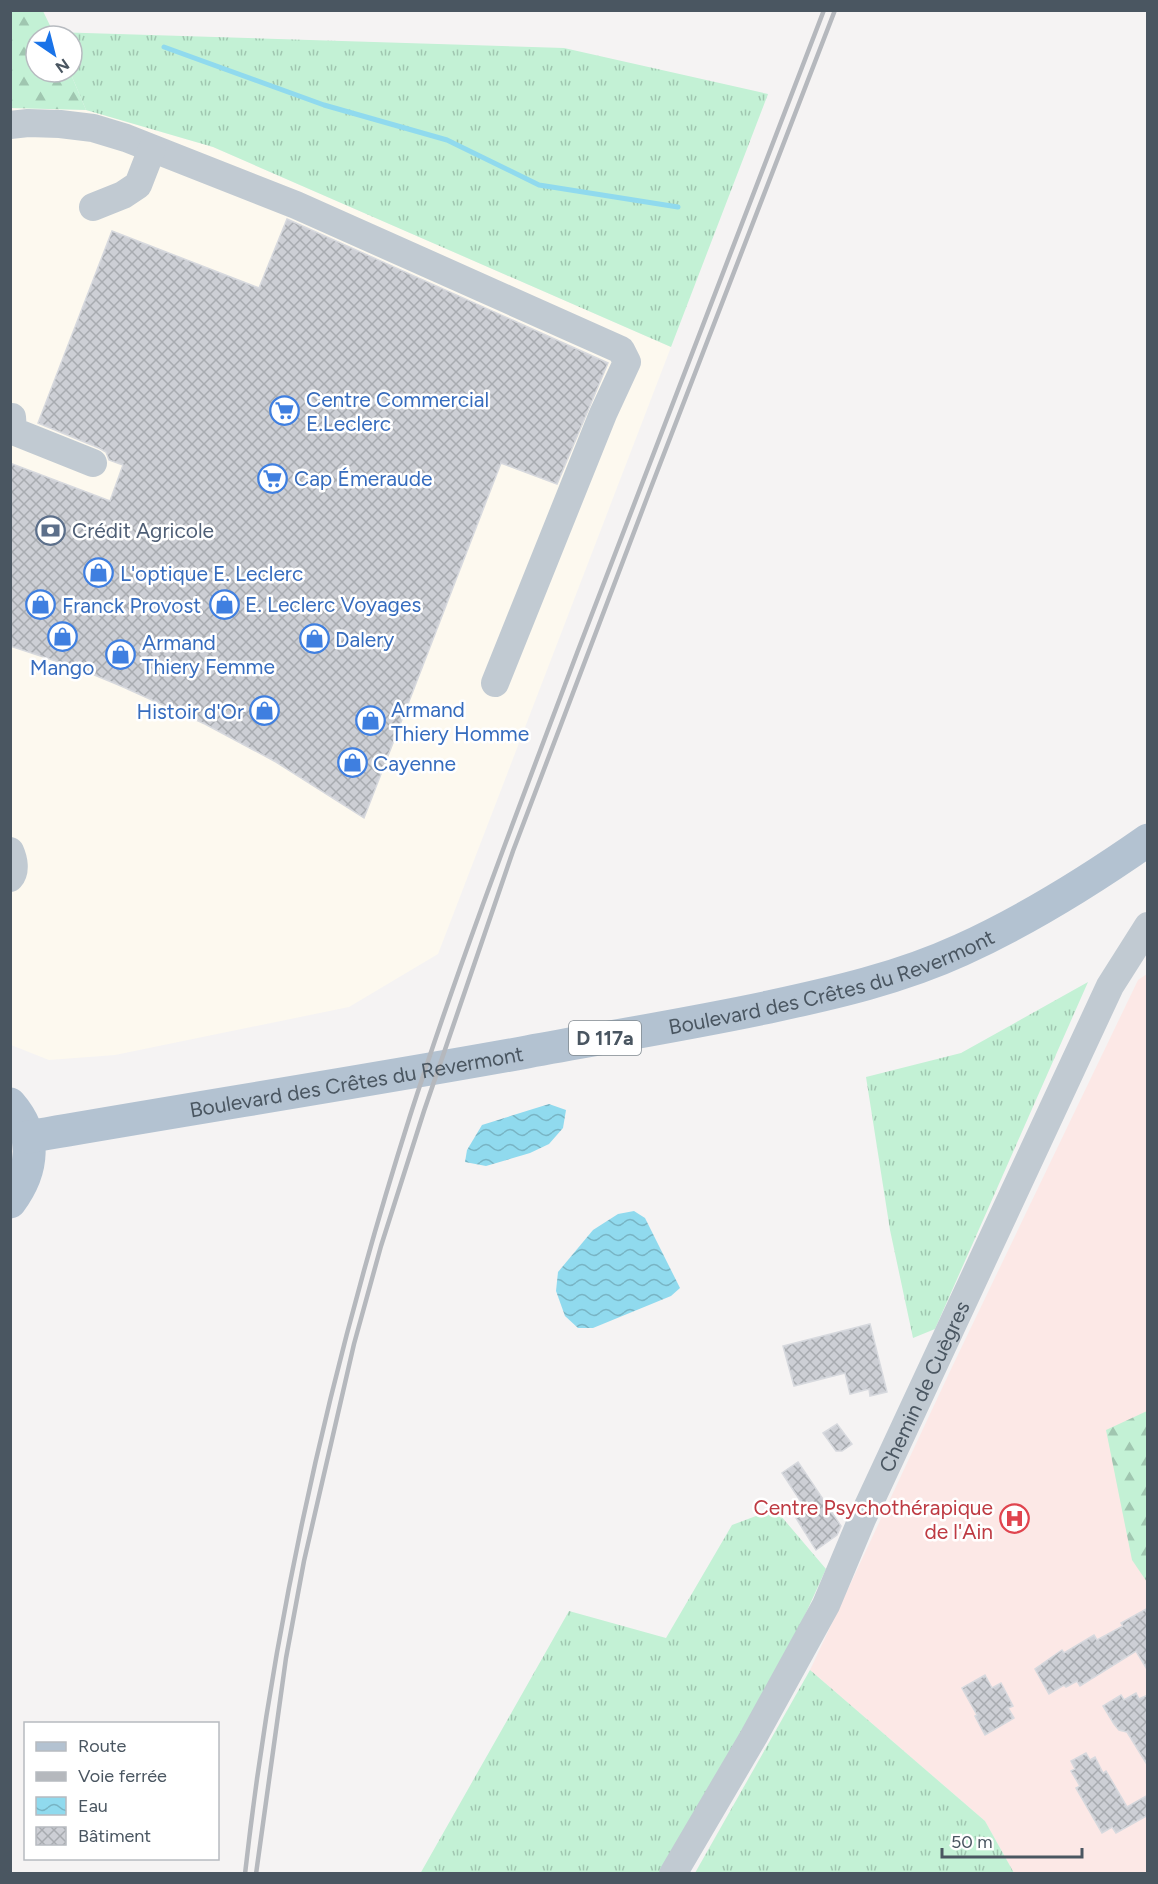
<svg xmlns="http://www.w3.org/2000/svg" width="1158" height="1884" viewBox="0 0 1158 1884" font-family="Figtree,sans-serif">
	<style>
		.commercial { fill: #fdf9ef }
		.medical { fill: #fce8e6 }
		.grass { fill: url(#grass-tufts) }
		.forest { fill: url(#forest-firs) }
		.water { fill: url(#water-waves) }
		.lines { fill: none; stroke-linecap: round; stroke-linejoin: round }
		.stream { stroke: #90daee; stroke-width: 5 }
		.building { fill: url(#building-cross-hatch); stroke: #d7d9de; stroke-width: 1.5 }
		.minor { stroke: #c1cad2; stroke-width: 28 }
		.major { stroke: #b3c2d1; stroke-width: 33 }
		.rail { stroke: #b5b8bd; stroke-width: 4.5 }
		.labels { text-anchor: middle; dominant-baseline: central; stroke-width: 5; stroke-linejoin: round; paint-order: stroke }
		.shield { fill: #fff; stroke: #808990; stroke-width: 1.5 }
		.shield-label { font-size: 20px; font-weight: bold; fill: #4a5661 }
		.shop-label { font-size: 21px; fill: #366cbe; stroke: #fff; text-anchor: start }
		.service-label { font-size: 21px; fill: #4e5e75; stroke: #fff; text-anchor: start }
		.street-label { font-size: 21px; fill: #4a5661; stroke: #fff }
		.health-label { font-size: 21px; fill: #be3a42; stroke: #fff; text-anchor: end }
	</style>
	<defs>
		<pattern id="grass-tufts" width="24" height="20" patternUnits="userSpaceOnUse" patternTransform="scale(1.5)"><rect width="24" height="20" fill="#c3f1d5"/><path d="M3 7l-1-3M5 7V3M7 7l1-3M15 17l-1-3M17 17v-4M19 17l1-3" fill="none" stroke="#a0c6b0"/></pattern>
		<pattern id="forest-firs" width="22" height="20" patternUnits="userSpaceOnUse" patternTransform="scale(1.5)"><rect width="22" height="20" fill="#c3f1d5"/><path d="M5 1l3.5 6h-7zM16 11l3.5 6h-7z" fill="#a0c6b0"/></pattern>
		<pattern id="water-waves" width="16" height="10" patternUnits="userSpaceOnUse" patternTransform="scale(1.5)"><rect width="16" height="10" fill="#90daee"/><path d="M0 5q4-4 8 0t8 0" fill="none" stroke="#78b4c4"/></pattern>
		<pattern id="building-cross-hatch" width="8" height="8" patternUnits="userSpaceOnUse" patternTransform="scale(1.5)"><rect width="8" height="8" fill="#cdcfd5"/><path d="M0 0l8 8M0 8l8-8" fill="none" stroke="#a8abb0"/></pattern>
	</defs>
	<rect width="100%" height="100%" fill="#f5f3f3"/>
	<path class="commercial" d="M 10,108 L 86,110 L 213,147 L 671,347 L 438,954 L 349,1007 L 115,1055 L 49,1060 L 11,1045 Z"/>
	<path class="medical" d="M 1147,974 L 1147,1873 L 1014,1873 L 985,1821 L 810,1670 L 952,1367 L 1138,980 Z"/>
	<g class="grass">
		<path d="M 53,32 L 564,48 L 768,94 L 671,347 L 213,147 L 86,110 L 70,72 L 72,72 L 72,36 L 55,36 Z"/>
		<path d="M 1088,982 L 935,1329 L 913,1338 L 890,1230 L 866,1077 L 961,1053 Z"/>
		<path d="M 775,1509 L 826,1569 L 795,1637 L 662,1873 L 420,1874 L 569,1611 L 666,1638 L 732,1525 Z"/>
		<path d="M 810,1670 L 985,1821 L 1014,1873 L 695,1873 Z"/>
	</g>
	<g class="forest">
		<path d="M 11,10 L 43,11 L 55,36 L 36,36 L 36,72 L 70,72 L 86,110 L 11,108 Z"/>
		<path d="M 1147,1411 L 1147,1582 L 1132,1560 L 1106,1430 Z"/>
	</g>
	<g class="water">
		<path d="M 549,1104 L 566,1110 L 563,1128 L 549,1144 L 530,1153 L 486,1166 L 465,1162 L 467,1150 L 482,1125 Z"/>
		<path d="M 634,1211 L 645,1218 L 680,1288 L 671,1296 L 593,1328 L 578,1328 L 565,1316 L 556,1291 L 558,1272 L 593,1230 L 618,1214 Z"/>
	</g>
	<g class="lines">
		<path class="stream" d="M 164,47 L 324,105 L 447,140 L 539,185 L 678,207"/>
	</g>
	<g class="building">
		<path d="M 287,219 L 608,363 L 557,484 L 501,463 L 364,818 L 276,762 L 205,724 L 121,686 L 80,669 L 10,646 L 10,463 L 110,501 L 123,465 L 109,460 L 106,452 L 99,448 L 38,423 L 112,231 L 259,288 Z"/>
		<path d="M 870,1324 L 887,1392 L 870,1396 L 869,1389 L 850,1394 L 845,1373 L 794,1386 L 783,1346 Z"/>
		<path d="M 837,1424 L 852,1444 L 842,1451 L 836,1451 L 823,1433 Z"/>
		<path d="M 798,1462 L 841,1526 L 837,1535 L 816,1550 L 796,1518 L 807,1511 L 782,1473 Z"/>
		<path d="M 1148,1608 L 1148,1671 L 1136,1651 L 1080,1686 L 1077,1681 L 1066,1687 L 1064,1685 L 1049,1694 L 1035,1669 L 1062,1650 L 1064,1653 L 1094,1635 L 1097,1640 L 1123,1626 L 1121,1623 Z"/>
		<path d="M 985,1675 L 992,1688 L 1001,1683 L 1013,1706 L 1008,1708 L 1014,1718 L 985,1735 L 975,1716 L 977,1715 L 962,1688 Z"/>
		<path d="M 1136,1693 L 1139,1699 L 1148,1695 L 1148,1766 L 1127,1732 L 1119,1730 L 1114,1724 L 1103,1706 L 1121,1695 L 1124,1700 Z"/>
		<path d="M 1086,1753 L 1090,1760 L 1095,1757 L 1103,1773 L 1106,1771 L 1127,1807 L 1148,1795 L 1148,1815 L 1116,1833 L 1112,1827 L 1102,1833 L 1076,1788 L 1080,1786 L 1071,1771 L 1075,1769 L 1071,1761 Z"/>
	</g>
	<g class="lines">
		<g class="minor">
			<path d="M 10,125 L 28,123 L 60,124 L 93,128 L 126,138 L 296,205 L 621,350 L 627,362 L 603,414 L 495,683"/>
			<path d="M 93,207 L 123,195 L 138,185 L 152,149"/>
			<path d="M 12,417 L 13,431 L 93,463"/>
			<path d="M 10,851 C 14,860 16,871 10,878"/>
			<path id="s1" d="M 673,1874 L 754,1736 L 826,1605 L 862,1519 L 1110,986 L 1148,926"/>
		</g>
		<g class="major">
			<path d="M 10,1104 C 37,1135 34,1170 10,1202"/>
			<path id="s2" d="M 28,1137 C 194,1108 361,1082 527,1052 C 608,1037 689,1024 769,1007 C 834,993 900,978 961,950 C 1027,920 1088,882 1148,840"/>
		</g>
		<g class="rail">
			<path d="M 245,1874 C 274,1616 332,1362 410,1116 C 460,960 519,807 577,653 C 658,439 741,225 824,10"/>
			<path d="M 256,1874 L 286,1658 L 304,1561 L 354,1344 L 381,1246 L 424,1111 L 513,851 L 650,490 L 835,10"/>
		</g>
	</g>
	<defs>
		<symbol id="supermarket-ring" viewBox="-11 -11 22 22"><circle r="9.5" fill="#fff" stroke="#3f7fe0" stroke-width="1.5"/><path d="M-6-5.5h2.5l.6 2H6L4.5 2H-2.5L-4.4-4H-6ZM-1.5 3.2a1.3 1.3 0 1 0 .1 0ZM3 3.2a1.3 1.3 0 1 0 .1 0Z" fill="#3f7fe0"/></symbol>
		<symbol id="bank-ring" viewBox="-11 -11 22 22"><circle r="9.5" fill="#fff" stroke="#5c6f8a" stroke-width="1.5"/><path d="M-6-4H6V4H-6ZM0-2.3a2.3 2.3 0 1 0 0 4.6a2.3 2.3 0 1 0 0-4.6Z" fill="#5c6f8a"/></symbol>
		<symbol id="shop-ring" viewBox="-11 -11 22 22"><circle r="9.5" fill="#fff" stroke="#3f7fe0" stroke-width="1.5"/><path d="M-5-2.5h2.3a2.7 3.5 0 0 1 5.4 0H5L5.5 6h-11ZM-1.5-2.5h3a1.5 2.3 0 0 0-3 0Z" fill="#3f7fe0"/></symbol>
		<symbol id="hospital-ring" viewBox="-11 -11 22 22"><circle r="9.5" fill="#fff" stroke="#e0444e" stroke-width="1.5"/><path d="M-5-5h3v3.5h4V-5h3V5h-3V1.5h-4V5h-3Z" fill="#e0444e"/></symbol>
	</defs>
	<g fill-rule="evenodd">
		<use href="#supermarket-ring" x="268" y="394" width="33" height="33"/>
		<use href="#supermarket-ring" x="256" y="462" width="33" height="33"/>
		<use href="#bank-ring" x="34" y="514" width="33" height="33"/>
		<use href="#shop-ring" x="82" y="556" width="33" height="33"/>
		<use href="#shop-ring" x="208" y="588" width="33" height="33"/>
		<use href="#shop-ring" x="24" y="588" width="33" height="33"/>
		<use href="#shop-ring" x="46" y="620" width="33" height="33"/>
		<use href="#shop-ring" x="298" y="622" width="33" height="33"/>
		<use href="#shop-ring" x="104" y="638" width="33" height="33"/>
		<use href="#shop-ring" x="248" y="694" width="33" height="33"/>
		<use href="#shop-ring" x="354" y="704" width="33" height="33"/>
		<use href="#shop-ring" x="336" y="746" width="33" height="33"/>
		<use href="#hospital-ring" x="998" y="1502" width="33" height="33"/>
	</g>
	<g class="labels">
		<rect class="shield" x="569" y="1021" width="72" height="34" rx="4.5"/>
		<g class="shield-label">
			<text x="605" y="1038">D 117a</text>
		</g>
		<g class="shop-label">
			<text x="306" y="399">Centre Commercial<tspan x="306" dy="24">E.Leclerc</tspan></text>
			<text x="294" y="478">Cap Émeraude</text>
			<text x="120" y="573">L'optique E. Leclerc</text>
			<text x="245" y="604">E. Leclerc Voyages</text>
			<text x="62" y="605">Franck Provost</text>
			<text x="335" y="639">Dalery</text>
			<text x="142" y="642">Armand<tspan x="142" dy="24">Thiery Femme</tspan></text>
			<text x="62" y="667" text-anchor="middle">Mango</text>
			<text x="391" y="709">Armand<tspan x="391" dy="24">Thiery Homme</tspan></text>
			<text x="244" y="711" text-anchor="end">Histoir d'Or</text>
			<text x="373" y="763">Cayenne</text>
		</g>
		<g class="service-label">
			<text x="72" y="530">Crédit Agricole</text>
		</g>
		<g class="street-label">
			<text stroke="none"><textPath href="#s2" startOffset="819">Boulevard des Crêtes du Revermont</textPath></text>
			<text stroke="none"><textPath href="#s2" startOffset="333">Boulevard des Crêtes du Revermont</textPath></text>
			<text stroke="none"><textPath href="#s1" startOffset="549">Chemin de Cuègres</textPath></text>
		</g>
		<g class="health-label">
			<text x="993" y="1507">Centre Psychothérapique<tspan x="993" dy="24">de l'Ain</tspan></text>
		</g>
	</g>
	<rect width="1158" height="1884" fill="none" stroke="#4a5661" stroke-width="24"/>
	<rect x="24" y="1722" width="195" height="138" fill="#ffffff" stroke="#b7bbc0" stroke-width="1.5"/>
	<rect x="36" y="1742" width="30" height="9" fill="#b3c2d1" stroke="#b7bbc0" stroke-width="1.5"/>
	<text x="78" y="1752" font-size="18" fill="#4a5661">Route</text>
	<rect x="36" y="1772" width="30" height="9" fill="#b5b8bd" stroke="#b7bbc0" stroke-width="1.5"/>
	<text x="78" y="1782" font-size="18" fill="#4a5661">Voie ferrée</text>
	<rect x="36" y="1797" width="30" height="18" fill="url(#water-waves)" stroke="#b7bbc0" stroke-width="1.5"/>
	<text x="78" y="1812" font-size="18" fill="#4a5661">Eau</text>
	<rect x="36" y="1827" width="30" height="18" fill="url(#building-cross-hatch)" stroke="#b7bbc0" stroke-width="1.5"/>
	<text x="78" y="1842" font-size="18" fill="#4a5661">Bâtiment</text>
	<g transform="translate(54 54) rotate(145)"><circle r="28" fill="#ffffff" stroke="#b7bbc0" stroke-width="1.5"/>
	<path d="M0-4.5L10 22L0 15L-10 22Z" fill="#1a73e8"/>
	<text y="-9" font-size="16" font-weight="bold" text-anchor="middle" fill="#4a5661">N</text>
	</g>
	<path d="M942 1848v9h140v-9" fill="none" stroke="#4a5661" stroke-width="3"/>
	<text x="951" y="1848" font-size="18" fill="#4a5661" stroke="#ffffff" stroke-width="4.5" paint-order="stroke">50 m</text>
</svg>
